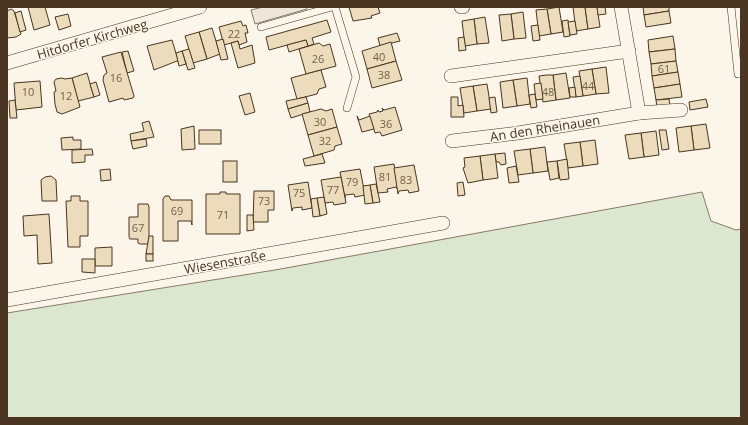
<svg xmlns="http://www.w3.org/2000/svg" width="748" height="425" viewBox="0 0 748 425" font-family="'Open Sans',sans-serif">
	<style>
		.green { fill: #dce7d0; stroke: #887966 }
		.parking { fill: #ede7d9; stroke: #887966 }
		.building { fill: #ecdcbc; stroke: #4a3520 }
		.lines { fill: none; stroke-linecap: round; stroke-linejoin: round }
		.service-casing { stroke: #4a3520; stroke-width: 8 }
		.minor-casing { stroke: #4a3520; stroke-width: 14 }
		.service { stroke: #fbf6e9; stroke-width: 7 }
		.minor { stroke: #fbf6e9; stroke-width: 13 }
		.labels { text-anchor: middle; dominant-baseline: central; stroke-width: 3; stroke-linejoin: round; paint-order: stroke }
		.number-label { font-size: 11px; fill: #725f47 }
		.street-label { font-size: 13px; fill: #4a3520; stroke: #fbf6e9 }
	</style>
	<rect width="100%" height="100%" fill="#fbf6e9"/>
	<path class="green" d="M 702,192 L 711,221 L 736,230 L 741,229 L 741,418 L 7,418 L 7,313 L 275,270 Z"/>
	<path class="parking" d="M 263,7 L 307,7 L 307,9 L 255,24 L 251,10 Z"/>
	<g class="building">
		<path d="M 28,7 L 45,7 L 50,25 L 34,30 Z"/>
		<path d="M 349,7 L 378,7 L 380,13 L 371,16 L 372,18 L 353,21 Z"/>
		<path d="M 559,7 L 563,32 L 551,34 L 547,9 Z"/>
		<path d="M 573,7 L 585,7 L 588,29 L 576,31 Z"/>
		<path d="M 585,7 L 597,7 L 600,27 L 588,29 Z"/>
		<path d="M 597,7 L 605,7 L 606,14 L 598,15 Z"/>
		<path d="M 643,7 L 669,7 L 669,11 L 644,15 Z"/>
		<path d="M 11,9 L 14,11 L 21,34 L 16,37 L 7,38 L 7,11 Z"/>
		<path d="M 547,9 L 551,34 L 539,36 L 536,10 Z"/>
		<path d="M 21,11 L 26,30 L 20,32 L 15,13 Z"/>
		<path d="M 669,11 L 671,23 L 646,27 L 644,15 Z"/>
		<path d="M 523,12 L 526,38 L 514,39 L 511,14 Z"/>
		<path d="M 68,14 L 71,26 L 59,30 L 55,17 Z"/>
		<path d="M 511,14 L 514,39 L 502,41 L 499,15 Z"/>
		<path d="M 485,17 L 489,43 L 477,44 L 474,19 Z"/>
		<path d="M 474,19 L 477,44 L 465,46 L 462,21 Z"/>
		<path d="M 327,20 L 331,32 L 312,38 L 314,44 L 308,46 L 306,40 L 269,50 L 266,37 Z"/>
		<path d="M 568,20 L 570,36 L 564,37 L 562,21 Z"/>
		<path d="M 241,21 L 243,26 L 246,25 L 248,33 L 245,33 L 247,42 L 239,45 L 238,41 L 224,45 L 219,27 Z"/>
		<path d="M 575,21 L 577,34 L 570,35 L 568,22 Z"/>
		<path d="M 538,25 L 540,40 L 533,41 L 531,26 Z"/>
		<path d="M 212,28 L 220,54 L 207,59 L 199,32 Z"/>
		<path d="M 199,32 L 207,59 L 193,63 L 185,36 Z"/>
		<path d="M 397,33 L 400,41 L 380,46 L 378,38 Z"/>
		<path d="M 673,36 L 675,49 L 649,52 L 648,40 Z"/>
		<path d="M 464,37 L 466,50 L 459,51 L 458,38 Z"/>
		<path d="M 223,39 L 228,59 L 221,60 L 216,41 Z"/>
		<path d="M 172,40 L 179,63 L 177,61 L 154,70 L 147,46 Z"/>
		<path d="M 306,40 L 308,46 L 289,52 L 287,45 Z"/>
		<path d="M 238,41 L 240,49 L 252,45 L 255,63 L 238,68 L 231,43 Z"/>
		<path d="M 391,42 L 396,61 L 367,69 L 362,51 Z"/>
		<path d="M 319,43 L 323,46 L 330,44 L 336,66 L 306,74 L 299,49 Z"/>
		<path d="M 189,49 L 195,68 L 188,70 L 182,51 Z"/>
		<path d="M 675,49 L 676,61 L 651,64 L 649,52 Z"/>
		<path d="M 128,51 L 134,71 L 127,73 L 122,52 Z"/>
		<path d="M 182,51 L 186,64 L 179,66 L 176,53 Z"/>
		<path d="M 121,52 L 134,96 L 133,98 L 124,100 L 123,98 L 109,102 L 103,80 L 104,75 L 107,73 L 102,57 Z"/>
		<path d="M 396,61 L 402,80 L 372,88 L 367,69 Z"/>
		<path d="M 676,61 L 678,72 L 652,76 L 651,64 Z"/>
		<path d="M 606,67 L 609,93 L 596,94 L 592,69 Z"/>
		<path d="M 592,69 L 596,94 L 583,96 L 579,71 Z"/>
		<path d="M 321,70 L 326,87 L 319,89 L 317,94 L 297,99 L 291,78 Z"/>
		<path d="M 678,72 L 680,84 L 654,88 L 652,76 Z"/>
		<path d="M 87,73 L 94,97 L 78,101 L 72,78 Z"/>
		<path d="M 566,73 L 570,98 L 556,100 L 553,75 Z"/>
		<path d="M 547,75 L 553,75 L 556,100 L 543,102 L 539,76 Z"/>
		<path d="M 580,76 L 583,96 L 576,97 L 573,77 Z"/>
		<path d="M 62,78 L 65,79 L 72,78 L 80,107 L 62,114 L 57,112 L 55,104 L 54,92 L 56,91 L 54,82 L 56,79 Z"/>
		<path d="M 527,78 L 530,104 L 517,106 L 513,80 Z"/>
		<path d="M 513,80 L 517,106 L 503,108 L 500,82 Z"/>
		<path d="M 40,81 L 42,107 L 16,110 L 14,83 Z"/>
		<path d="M 96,82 L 100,95 L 94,97 L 90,84 Z"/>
		<path d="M 541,83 L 543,99 L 536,100 L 534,84 Z"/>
		<path d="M 487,84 L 491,109 L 477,111 L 473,86 Z"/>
		<path d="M 680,84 L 682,97 L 656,100 L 654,88 Z"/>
		<path d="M 473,86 L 477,111 L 464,113 L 460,88 Z"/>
		<path d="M 575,87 L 576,97 L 570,97 L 569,88 Z"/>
		<path d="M 250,93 L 255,112 L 245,115 L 239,96 Z"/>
		<path d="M 535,94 L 537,107 L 531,108 L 529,95 Z"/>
		<path d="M 306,97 L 308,103 L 288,109 L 286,101 Z"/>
		<path d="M 451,97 L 458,97 L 458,106 L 463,105 L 464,117 L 451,117 Z"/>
		<path d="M 495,97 L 497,112 L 491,113 L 489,98 Z"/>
		<path d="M 669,99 L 670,105 L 657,107 L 656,100 Z"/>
		<path d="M 706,99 L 708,107 L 690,110 L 689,102 Z"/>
		<path d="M 15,100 L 17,118 L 10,118 L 9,101 Z"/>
		<path d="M 308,103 L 310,112 L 291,118 L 288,109 Z"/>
		<path d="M 395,107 L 402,130 L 382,136 L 380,132 L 375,133 L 369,114 L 377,112 L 378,110 L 379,112 L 383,111 L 382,108 L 384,110 Z"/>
		<path d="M 321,109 L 326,111 L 332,109 L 337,127 L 308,135 L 302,114 Z"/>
		<path d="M 357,116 L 359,120 L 370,116 L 374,129 L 362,132 Z"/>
		<path d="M 149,121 L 154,137 L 131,141 L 130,134 L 144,131 L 142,123 Z"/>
		<path d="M 706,124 L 710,148 L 694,150 L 691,126 Z"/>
		<path d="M 194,126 L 195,149 L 182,150 L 181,129 Z"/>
		<path d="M 691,126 L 694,150 L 679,152 L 676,128 Z"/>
		<path d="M 337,127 L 342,144 L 335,146 L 334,150 L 314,156 L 308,135 Z"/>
		<rect x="199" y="130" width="22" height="14"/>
		<path d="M 659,130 L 666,130 L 669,149 L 662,150 Z"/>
		<path d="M 656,131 L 659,155 L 644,157 L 641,133 Z"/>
		<path d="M 641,133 L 644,157 L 629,159 L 625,135 Z"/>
		<path d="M 73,137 L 73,140 L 81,140 L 81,149 L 62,150 L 61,138 Z"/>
		<path d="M 146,139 L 147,146 L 133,149 L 131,141 Z"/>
		<path d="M 595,140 L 598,164 L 583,166 L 580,142 Z"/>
		<path d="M 580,142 L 583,166 L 568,168 L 564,144 Z"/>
		<path d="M 545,147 L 548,171 L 533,173 L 530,149 Z"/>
		<path d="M 92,149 L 93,155 L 85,155 L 85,162 L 72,163 L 72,150 Z"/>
		<path d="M 530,149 L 533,173 L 518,175 L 514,151 Z"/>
		<path d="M 505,153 L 506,164 L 501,165 L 499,162 L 496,162 L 495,154 Z"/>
		<path d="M 322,154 L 325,163 L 305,166 L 303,159 Z"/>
		<path d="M 495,154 L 498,178 L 483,180 L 480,156 Z"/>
		<path d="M 480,156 L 483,180 L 468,183 L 463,168 L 465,167 L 464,158 Z"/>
		<path d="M 567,159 L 569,179 L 560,180 L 557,161 Z"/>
		<rect x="223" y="161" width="14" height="21"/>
		<path d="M 557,161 L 559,178 L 550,180 L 547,162 Z"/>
		<path d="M 394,164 L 398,190 L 396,187 L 387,189 L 388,192 L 378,193 L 374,167 Z"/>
		<path d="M 414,165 L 419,191 L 409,193 L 408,190 L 399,191 L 398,194 L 394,168 Z"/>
		<path d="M 516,166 L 519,182 L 509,183 L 507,168 Z"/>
		<path d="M 110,169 L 111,180 L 101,181 L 100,170 Z"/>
		<path d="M 360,169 L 365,195 L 355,197 L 354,194 L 345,195 L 345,198 L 340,172 Z"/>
		<path d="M 51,176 L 56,180 L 57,201 L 42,201 L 41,180 L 45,177 Z"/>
		<path d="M 341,177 L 346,203 L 334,205 L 333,202 L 325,203 L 321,180 Z"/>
		<path d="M 308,182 L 312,208 L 302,210 L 302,207 L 293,208 L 292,211 L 288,185 Z"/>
		<path d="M 463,182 L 465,195 L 458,196 L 457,183 Z"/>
		<path d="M 376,184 L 380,202 L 373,203 L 370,185 Z"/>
		<path d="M 370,185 L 373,203 L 365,204 L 363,186 Z"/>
		<path d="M 254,191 L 274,191 L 274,210 L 268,210 L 268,222 L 253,222 Z"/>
		<path d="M 220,192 L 226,192 L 226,194 L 240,194 L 240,234 L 206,234 L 206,194 L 220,194 Z"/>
		<path d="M 71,196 L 80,196 L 80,201 L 88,201 L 88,236 L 80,236 L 80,247 L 68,247 L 66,201 L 71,201 Z"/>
		<path d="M 165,196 L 169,196 L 171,200 L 192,200 L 192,225 L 191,221 L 178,221 L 178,241 L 163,241 L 163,199 Z"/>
		<path d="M 324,197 L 327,214 L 320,216 L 317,198 Z"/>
		<path d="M 317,198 L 320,216 L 313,217 L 311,199 Z"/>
		<path d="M 138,204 L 148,204 L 149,207 L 149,243 L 147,244 L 140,244 L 138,243 L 138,239 L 130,239 L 129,237 L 129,217 L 138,217 Z"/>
		<path d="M 49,214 L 52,263 L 38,264 L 37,235 L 24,236 L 23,216 Z"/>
		<path d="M 247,215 L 253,215 L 254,230 L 247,231 Z"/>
		<path d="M 149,236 L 153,236 L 153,254 L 146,254 Z"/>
		<path d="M 112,247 L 112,266 L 95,266 L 95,248 Z"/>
		<rect x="146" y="254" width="7" height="7"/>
		<path d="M 82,259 L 95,259 L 95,273 L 82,272 Z"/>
	</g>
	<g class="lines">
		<defs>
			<g id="service">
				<path d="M 335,7 L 356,77 L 347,108"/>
				<path d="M 731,7 L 738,74"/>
				<path d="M 261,27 L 332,7"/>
			</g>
			<g id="minor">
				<path d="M 461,7 L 463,7"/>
				<path d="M 621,7 L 639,113"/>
				<path d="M 7,63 L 200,7"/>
				<path d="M 451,76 L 629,51"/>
				<path d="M 452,141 L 518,133 L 639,113 L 681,110"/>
				<path d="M 7,300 L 443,223"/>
			</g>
		</defs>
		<use href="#service" class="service-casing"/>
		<use href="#minor" class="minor-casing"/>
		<use href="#service" class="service"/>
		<use href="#minor" class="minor"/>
	</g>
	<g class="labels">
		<g class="number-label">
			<text x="234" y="33">22</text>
			<text x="379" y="56">40</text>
			<text x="318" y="58">26</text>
			<text x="664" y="68">61</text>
			<text x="384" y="74">38</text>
			<text x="116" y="77">16</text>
			<text x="588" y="85">44</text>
			<text x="28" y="91">10</text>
			<text x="548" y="91">48</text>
			<text x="66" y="95">12</text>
			<text x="320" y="121">30</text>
			<text x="386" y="123">36</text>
			<text x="325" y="140">32</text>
			<text x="385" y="176">81</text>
			<text x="406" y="179">83</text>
			<text x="352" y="181">79</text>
			<text x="333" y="189">77</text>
			<text x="299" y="192">75</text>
			<text x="264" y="200">73</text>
			<text x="177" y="210">69</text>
			<text x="223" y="214">71</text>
			<text x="138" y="227">67</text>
		</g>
		<g class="street-label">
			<text transform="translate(92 39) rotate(-16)">Hitdorfer Kirchweg</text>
			<text transform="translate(545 128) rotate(-9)">An den Rheinauen</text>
			<text transform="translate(225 262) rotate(-10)">Wiesenstraße</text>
		</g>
	</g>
	<rect width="748" height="425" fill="none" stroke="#4a3520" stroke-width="16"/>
</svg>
